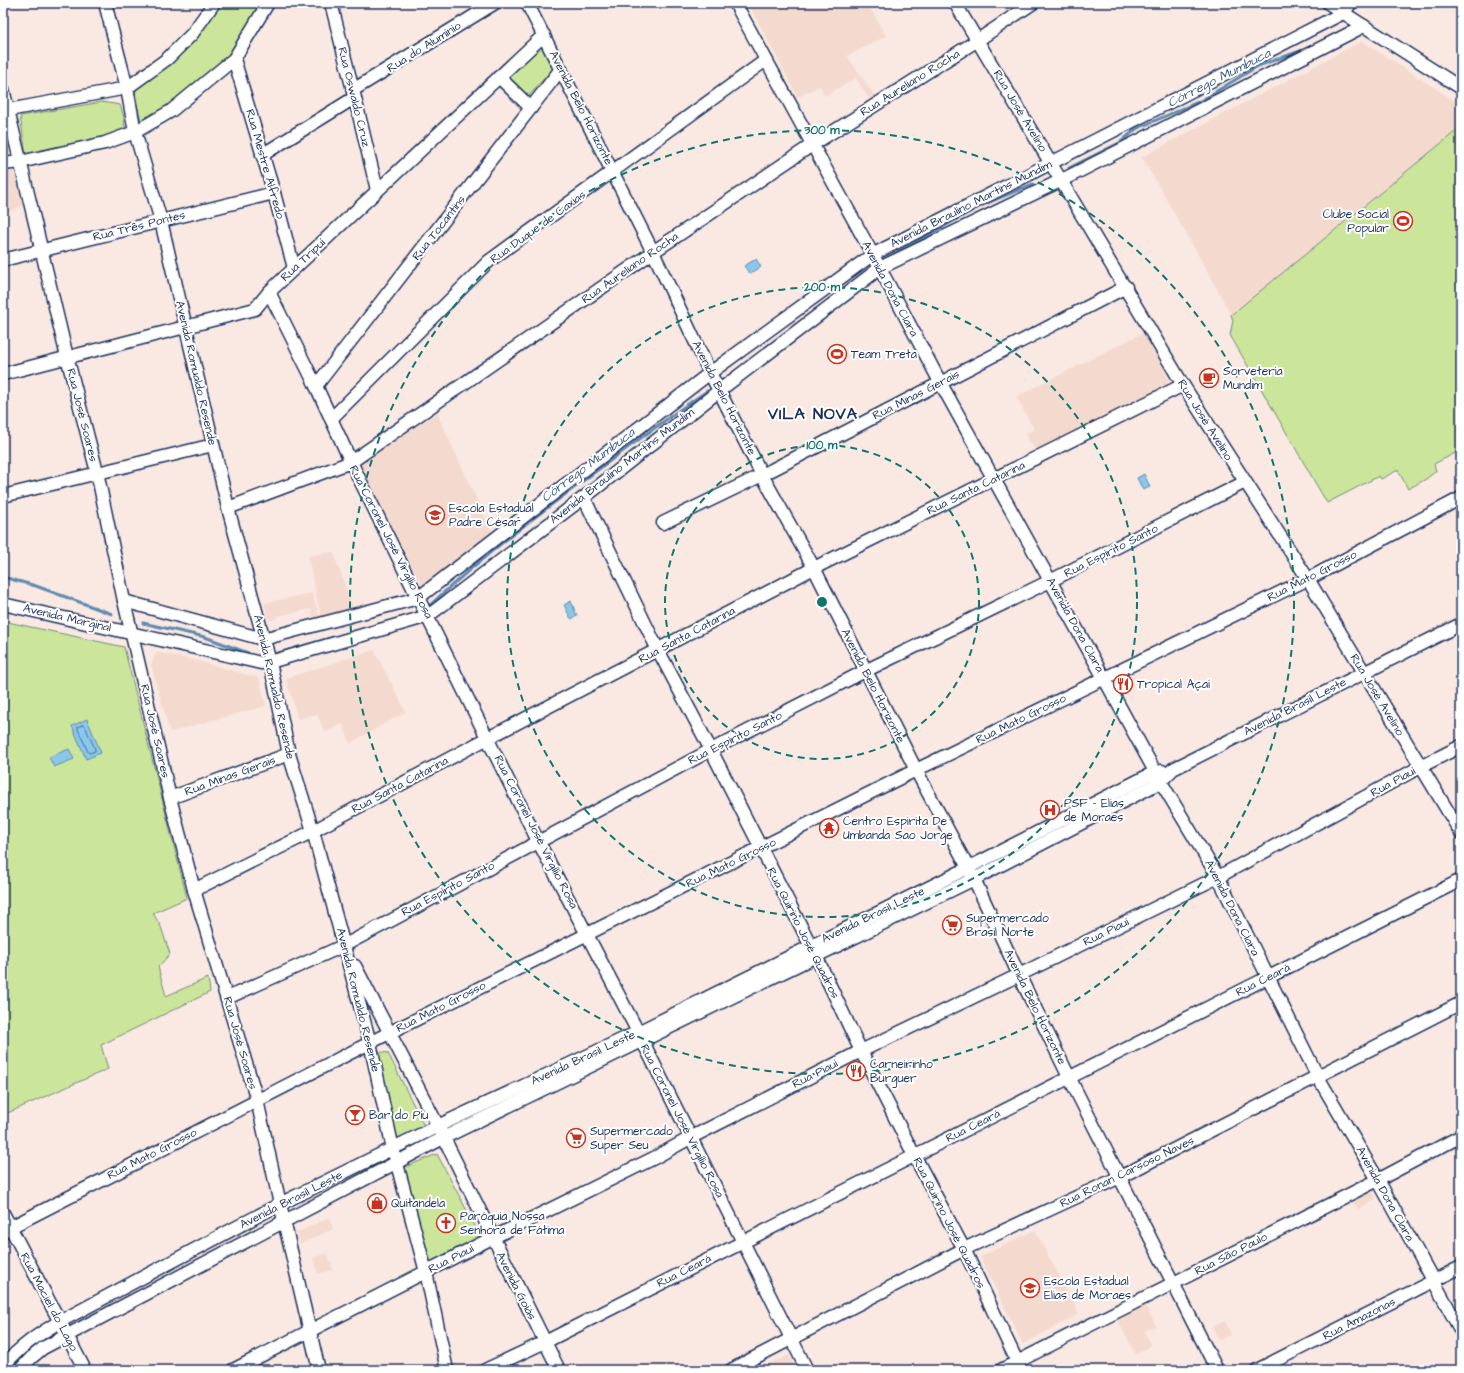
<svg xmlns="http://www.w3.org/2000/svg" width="1464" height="1373" viewBox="0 0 1464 1373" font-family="'Architects Daughter',sans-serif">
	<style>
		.built { fill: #f4d9ce }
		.green { fill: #cbe59b; stroke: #738a7c }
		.water { fill: #8ac7ea; stroke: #5e8ab2 }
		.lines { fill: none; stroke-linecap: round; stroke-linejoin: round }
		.shore { stroke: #476c96; stroke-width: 1 }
		.stream { stroke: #5e8ab2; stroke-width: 3 }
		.minor-casing { stroke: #1b2f5e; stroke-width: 15 }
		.minor { stroke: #fff; stroke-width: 12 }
		.ring { fill: none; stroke: #0f766e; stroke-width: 2; stroke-dasharray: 7 5 }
		.labels { text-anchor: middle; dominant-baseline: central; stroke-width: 4; stroke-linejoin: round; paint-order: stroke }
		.street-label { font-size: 12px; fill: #1b2f5e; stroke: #fff }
		.poi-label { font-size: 12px; fill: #1b2f5e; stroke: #fff; text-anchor: start }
		.water-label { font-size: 13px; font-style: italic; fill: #3c5d88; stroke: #fff }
		.district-label { font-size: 16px; font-weight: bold; letter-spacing: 1px; fill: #1b2f5e; stroke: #fff }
		.centre { fill: #0f766e; stroke: #fff; stroke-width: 2 }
		.ring-label { font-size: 12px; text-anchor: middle; font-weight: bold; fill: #0f766e; stroke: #fff; stroke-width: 4; stroke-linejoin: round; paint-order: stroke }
	</style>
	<rect width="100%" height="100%" fill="#f9e9e2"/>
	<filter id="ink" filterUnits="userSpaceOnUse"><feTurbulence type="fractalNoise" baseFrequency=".025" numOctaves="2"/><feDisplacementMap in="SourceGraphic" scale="8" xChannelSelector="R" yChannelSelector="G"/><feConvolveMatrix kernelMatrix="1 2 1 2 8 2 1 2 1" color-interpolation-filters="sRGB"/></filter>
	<g filter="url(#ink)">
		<g class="built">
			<path d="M 748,3 L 867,3 L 886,36 L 847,56 L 875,96 L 869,99 L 856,78 L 825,96 L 820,86 L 798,97 Z"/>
			<path d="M 1362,41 L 1461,105 L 1461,127 L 1231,315 L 1208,272 L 1142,157 Z"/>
			<path d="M 11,165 L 24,205 L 3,214 L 3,166 Z"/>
			<path d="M 1143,333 L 1169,379 L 1167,384 L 1036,451 L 1025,434 L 1034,429 L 1016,397 Z"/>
			<path d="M 437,413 L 493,535 L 423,585 L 420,582 L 360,464 Z"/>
			<path d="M 333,552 L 354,610 L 322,621 L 308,556 Z"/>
			<path d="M 312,593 L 319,616 L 313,617 L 311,609 L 276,616 L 276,619 L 269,620 L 264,603 Z"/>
			<path d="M 374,650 L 406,712 L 350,743 L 343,724 L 325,732 L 317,714 L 298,719 L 286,678 Z"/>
			<path d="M 156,652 L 198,661 L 259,678 L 266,706 L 170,732 L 151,665 Z"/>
			<path d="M 1371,1190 L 1376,1198 L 1358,1209 L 1352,1200 Z"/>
			<path d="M 330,1217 L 333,1229 L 300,1244 L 296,1233 Z"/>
			<path d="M 1035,1230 L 1079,1314 L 1023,1344 L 980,1257 Z"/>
			<path d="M 327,1253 L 333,1270 L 318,1274 L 313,1258 Z"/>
			<path d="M 1144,1303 L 1156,1326 L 1144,1331 L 1151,1346 L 1136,1354 L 1116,1318 Z"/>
			<path d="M 1225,1321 L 1231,1334 L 1219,1340 L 1212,1327 Z"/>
			<path d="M 789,1355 L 796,1370 L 772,1370 L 769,1364 Z"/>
		</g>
		<g class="green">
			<path d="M 219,3 L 263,3 L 230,56 L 195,89 L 146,121 L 141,120 L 135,97 L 136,90 C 158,73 192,48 207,25 C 212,18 215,10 219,3 Z"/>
			<path d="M 540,44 L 554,67 L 528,97 L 508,79 Z"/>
			<path d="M 102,102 L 120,105 L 124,117 L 125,130 L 84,142 L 35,154 L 26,154 L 20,116 Z"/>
			<path d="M 1461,127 L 1461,450 L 1434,464 L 1436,471 L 1426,479 L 1408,489 L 1398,470 L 1381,479 L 1379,476 L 1327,503 L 1230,335 L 1233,320 L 1231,315 Z"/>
			<path d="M 3,621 L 124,647 L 187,898 L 153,913 L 161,927 L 170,954 L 158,967 L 166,996 L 208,978 L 210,992 L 101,1045 L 108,1069 L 3,1115 Z"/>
			<path d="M 382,1052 L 388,1053 L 426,1130 L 398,1144 L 378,1056 Z"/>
			<path d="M 437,1154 L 482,1239 L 430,1266 L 403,1168 Z"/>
		</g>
		<g class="water">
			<path d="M 756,259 L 761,267 L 750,274 L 744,266 Z"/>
			<path d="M 1144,474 L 1150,487 L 1143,490 L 1137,478 Z"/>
			<path d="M 571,601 L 577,616 L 571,619 L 564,605 Z"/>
			<path d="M 87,719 L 101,753 L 86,759 L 72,726 Z"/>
			<path d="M 69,749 L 74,759 L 54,767 L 49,757 Z"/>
		</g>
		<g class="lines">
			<path class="shore" d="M 83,725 L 85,726 L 95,749 L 95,751 L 90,753 L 88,752 L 78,729 L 78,727 Z"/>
			<g class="stream">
				<path d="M 1069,168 L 1121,142 L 1136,129 L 1202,100 L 1258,66 L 1311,47"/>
				<path d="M 880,262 L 982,205 L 1033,184"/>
				<path d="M 3,577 L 36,586 L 112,614"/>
				<path d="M 430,605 C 474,564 522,526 571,490 C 616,456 660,423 707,391"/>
				<path d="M 143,623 L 205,637 L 248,653"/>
				<path d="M 275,654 L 334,637"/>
			</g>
			<defs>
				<g id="minor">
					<path d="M 105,3 L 127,88 L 135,132 L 161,221 L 228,508 L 270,662 L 289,754 L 313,831 L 370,1043 L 393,1149 L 426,1272 L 447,1370"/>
					<path d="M 331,3 L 353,90 L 377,190"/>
					<path d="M 527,3 L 653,252 L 710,373 L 762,475 L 814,568 L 916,770 L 974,879 L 1019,975 L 1069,1077 L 1217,1370"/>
					<path d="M 735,3 L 875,259 L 940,382 L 1104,678 L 1158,777 L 1218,877 L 1318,1077 L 1378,1180 L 1461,1331"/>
					<path d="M 955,3 L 1183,385 L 1308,579 L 1461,833"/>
					<path d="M 1328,3 L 1461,88"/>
					<path d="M 234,59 L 274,193 L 294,268"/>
					<path d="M 499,77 L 531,108"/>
					<path d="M 3,89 L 67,357 L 97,472 L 124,601 L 170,798 L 194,890 L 257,1100 L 280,1204 L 319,1370"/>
					<path d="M 353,90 L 495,3"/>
					<path d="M 3,111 L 127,88 L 167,59 L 192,34 L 214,3"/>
					<path d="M 262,155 L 354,98"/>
					<path d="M 3,164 L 20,162 L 105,143 L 135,132 L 171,111 L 234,59 L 268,3"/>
					<path d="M 3,260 L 274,193"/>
					<path d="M 269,292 L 316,386 L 351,462 L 538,841 L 638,1032 L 807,1370"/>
					<path d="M 3,374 L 255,309 L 269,292 L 544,35"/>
					<path d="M 316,386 L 561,69"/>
					<path d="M 331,419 L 489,261 L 766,60"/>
					<path d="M 3,496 L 213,445"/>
					<path d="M 584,498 L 658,650 L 711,750 L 816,956 L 861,1051 L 914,1155 L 964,1249 L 1021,1370"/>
					<path d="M 228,508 L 351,462 L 653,252 L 812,145 L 978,40 L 1033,3"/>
					<path d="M 663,523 L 762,475 L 1126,287"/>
					<path d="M 124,601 L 263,639 L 418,598 L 710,373 L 872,255 L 1343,13 L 1351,3"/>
					<path d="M 3,604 L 261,663 L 270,662 L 428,616 L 595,489 L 720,390 L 880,268 L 1062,180 L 1364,26"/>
					<path d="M 170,798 L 289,754"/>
					<path d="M 194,890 L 313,831 L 488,738 L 814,568 L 1183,385"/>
					<path d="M 355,966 L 438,1126 L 559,1370"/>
					<path d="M 227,998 L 345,945 L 711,750 L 865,671 L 1050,581 L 1245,482"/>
					<path d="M 3,1213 L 85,1370"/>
					<path d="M 3,1231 L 389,1033 L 916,770 L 1308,579 L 1461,498"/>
					<path d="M 3,1366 C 21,1346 36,1336 59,1322 L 280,1204 L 438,1126 L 638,1032 L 968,868 L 1155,772 L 1162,771"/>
					<path d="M 20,1370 L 31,1358 L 43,1348 L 443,1138 L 974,879 L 1153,786 L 1160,782 L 1173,769 L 1461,624"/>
					<path d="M 233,1370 L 492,1238 L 656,1157 L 690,1138 L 861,1051 L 1019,975 L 1218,877 L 1420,767 L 1461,746"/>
					<path d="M 485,1370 L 545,1342 L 1461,880"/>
					<path d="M 731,1370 L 964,1249 L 1120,1177 L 1461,1003"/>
					<path d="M 1001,1370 L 1378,1180 L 1461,1136"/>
					<path d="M 1257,1370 L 1461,1267"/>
				</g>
			</defs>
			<use href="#minor" class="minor-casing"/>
			<use href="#minor" class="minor"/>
		</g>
	</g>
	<g class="ring">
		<circle cx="822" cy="602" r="157"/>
		<circle cx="822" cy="602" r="315"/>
		<circle cx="822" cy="602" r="472"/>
	</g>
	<defs>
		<symbol id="stadium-ring" viewBox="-11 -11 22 22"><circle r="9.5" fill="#fff" stroke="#c8321e" stroke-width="1.5"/><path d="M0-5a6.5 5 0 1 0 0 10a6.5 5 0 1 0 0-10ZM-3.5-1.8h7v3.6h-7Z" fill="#c8321e"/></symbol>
		<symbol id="cafe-ring" viewBox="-11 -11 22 22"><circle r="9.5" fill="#fff" stroke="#c8321e" stroke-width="1.5"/><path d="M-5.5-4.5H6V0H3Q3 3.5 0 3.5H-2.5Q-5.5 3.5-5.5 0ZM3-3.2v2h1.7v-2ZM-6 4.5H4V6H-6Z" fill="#c8321e"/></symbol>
		<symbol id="school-ring" viewBox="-11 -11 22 22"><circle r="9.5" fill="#fff" stroke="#c8321e" stroke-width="1.5"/><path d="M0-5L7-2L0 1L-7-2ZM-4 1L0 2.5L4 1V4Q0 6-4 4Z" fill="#c8321e"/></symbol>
		<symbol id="restaurant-ring" viewBox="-11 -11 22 22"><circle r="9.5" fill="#fff" stroke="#c8321e" stroke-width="1.5"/><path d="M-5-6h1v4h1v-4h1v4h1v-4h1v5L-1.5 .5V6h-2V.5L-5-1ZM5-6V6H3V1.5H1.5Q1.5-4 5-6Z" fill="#c8321e"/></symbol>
		<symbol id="hospital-ring" viewBox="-11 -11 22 22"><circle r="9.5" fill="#fff" stroke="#c8321e" stroke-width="1.5"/><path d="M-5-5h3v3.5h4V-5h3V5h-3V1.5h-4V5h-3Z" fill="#c8321e"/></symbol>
		<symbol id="temple-ring" viewBox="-11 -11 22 22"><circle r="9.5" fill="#fff" stroke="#c8321e" stroke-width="1.5"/><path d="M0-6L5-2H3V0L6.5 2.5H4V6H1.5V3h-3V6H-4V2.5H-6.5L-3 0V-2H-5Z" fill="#c8321e"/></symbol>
		<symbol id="supermarket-ring" viewBox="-11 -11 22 22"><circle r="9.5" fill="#fff" stroke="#c8321e" stroke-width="1.5"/><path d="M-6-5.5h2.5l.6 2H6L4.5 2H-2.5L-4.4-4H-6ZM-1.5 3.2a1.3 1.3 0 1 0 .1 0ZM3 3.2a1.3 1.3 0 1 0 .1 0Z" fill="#c8321e"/></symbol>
		<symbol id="bar-ring" viewBox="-11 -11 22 22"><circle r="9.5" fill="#fff" stroke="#c8321e" stroke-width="1.5"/><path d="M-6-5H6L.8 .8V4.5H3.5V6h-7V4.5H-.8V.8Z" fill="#c8321e"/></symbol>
		<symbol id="shop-ring" viewBox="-11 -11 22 22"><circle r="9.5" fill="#fff" stroke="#c8321e" stroke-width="1.5"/><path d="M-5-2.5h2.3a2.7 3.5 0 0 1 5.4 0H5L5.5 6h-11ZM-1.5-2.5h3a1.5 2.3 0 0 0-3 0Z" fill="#c8321e"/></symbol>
		<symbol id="church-ring" viewBox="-11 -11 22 22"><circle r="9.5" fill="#fff" stroke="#c8321e" stroke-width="1.5"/><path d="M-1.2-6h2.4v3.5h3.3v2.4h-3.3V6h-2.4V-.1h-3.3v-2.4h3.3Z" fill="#c8321e"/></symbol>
	</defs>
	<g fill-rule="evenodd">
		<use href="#stadium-ring" x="1392" y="210" width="22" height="22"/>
		<use href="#stadium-ring" x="826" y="343" width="22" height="22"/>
		<use href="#cafe-ring" x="1198" y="367" width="22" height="22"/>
		<use href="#school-ring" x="424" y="504" width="22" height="22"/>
		<use href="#restaurant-ring" x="1112" y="673" width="22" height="22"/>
		<use href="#hospital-ring" x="1039" y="799" width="22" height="22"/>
		<use href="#temple-ring" x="818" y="817" width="22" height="22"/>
		<use href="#supermarket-ring" x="941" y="914" width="22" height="22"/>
		<use href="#restaurant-ring" x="845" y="1060" width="22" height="22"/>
		<use href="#bar-ring" x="344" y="1104" width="22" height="22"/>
		<use href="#supermarket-ring" x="565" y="1127" width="22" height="22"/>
		<use href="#shop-ring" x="366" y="1192" width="22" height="22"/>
		<use href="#church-ring" x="435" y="1212" width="22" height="22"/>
		<use href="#school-ring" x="1019" y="1277" width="22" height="22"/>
	</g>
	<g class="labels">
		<g class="street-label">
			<text transform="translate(424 47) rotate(-32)">Rua do Alumínio</text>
			<text transform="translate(910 83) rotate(-32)">Rua Aureliano Rocha</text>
			<text transform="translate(354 97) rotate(76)">Rua Oswaldo Cruz</text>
			<text transform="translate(581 108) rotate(63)">Avenida Belo Horizonte</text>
			<text transform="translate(1020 111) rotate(59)">Rua José Avelino</text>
			<text transform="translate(265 164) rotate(74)">Rua Mestre Alfredo</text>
			<text transform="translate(971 204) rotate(-27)">Avenida Braulino Martins Mundim</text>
			<text transform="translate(139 226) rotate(-14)">Rua Três Pontes</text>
			<text transform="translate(538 227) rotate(-36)">Rua Duque de Caxias</text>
			<text transform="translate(439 228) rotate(-52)">Rua Tocantins</text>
			<text transform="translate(303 260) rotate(-43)">Rua Tripuí</text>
			<text transform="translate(630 268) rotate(-35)">Rua Aureliano Rocha</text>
			<text transform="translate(890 289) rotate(62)">Avenida Dona Clara</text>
			<text transform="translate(196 373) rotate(77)">Avenida Romualdo Resende</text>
			<text transform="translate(916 395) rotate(-27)">Rua Minas Gerais</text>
			<text transform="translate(724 398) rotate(63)">Avenida Belo Horizonte</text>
			<text transform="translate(82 415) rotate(76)">Rua José Soares</text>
			<text transform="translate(1205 420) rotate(58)">Rua José Avelino</text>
			<text transform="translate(622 466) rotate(-38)">Avenida Braulino Martins Mundim</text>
			<text transform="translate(976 488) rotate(-26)">Rua Santa Catarina</text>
			<text transform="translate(391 542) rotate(63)">Rua Coronel José Virgílio Rosa</text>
			<text transform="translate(1111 551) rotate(-27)">Rua Espírito Santo</text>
			<text transform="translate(1312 576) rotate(-27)">Rua Mato Grosso</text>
			<text transform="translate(67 618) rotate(13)">Avenida Marginal</text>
			<text transform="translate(1075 625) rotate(61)">Avenida Dona Clara</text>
			<text transform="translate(687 635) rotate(-28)">Rua Santa Catarina</text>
			<text transform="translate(873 686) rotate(63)">Avenida Belo Horizonte</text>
			<text transform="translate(274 687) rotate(77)">Avenida Romualdo Resende</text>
			<text transform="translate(1377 695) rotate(59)">Rua José Avelino</text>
			<text transform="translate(1295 707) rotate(-27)">Avenida Brasil Leste</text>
			<text transform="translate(1021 719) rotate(-26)">Rua Mato Grosso</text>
			<text transform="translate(155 731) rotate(77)">Rua José Soares</text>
			<text transform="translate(735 738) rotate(-27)">Rua Espírito Santo</text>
			<text transform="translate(230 776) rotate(-20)">Rua Minas Gerais</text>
			<text transform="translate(1393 782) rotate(-29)">Rua Piauí</text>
			<text transform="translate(400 785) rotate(-28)">Rua Santa Catarina</text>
			<text transform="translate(536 832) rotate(63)">Rua Coronel José Virgílio Rosa</text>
			<text transform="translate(731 863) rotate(-26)">Rua Mato Grosso</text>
			<text transform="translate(448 889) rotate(-28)">Rua Espírito Santo</text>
			<text transform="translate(1232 908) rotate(63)">Avenida Dona Clara</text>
			<text transform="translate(873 915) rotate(-26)">Avenida Brasil Leste</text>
			<text transform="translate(1106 932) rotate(-26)">Rua Piauí</text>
			<text transform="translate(803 933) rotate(63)">Rua Quirino José Quadros</text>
			<text transform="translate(1263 980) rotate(-27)">Rua Ceará</text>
			<text transform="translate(358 1000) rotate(76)">Avenida Romualdo Resende</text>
			<text transform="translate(441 1007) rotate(-27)">Rua Mato Grosso</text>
			<text transform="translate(1035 1007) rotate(64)">Avenida Belo Horizonte</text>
			<text transform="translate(240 1043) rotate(74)">Rua José Soares</text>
			<text transform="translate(583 1058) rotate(-25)">Avenida Brasil Leste</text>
			<text transform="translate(815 1074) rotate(-27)">Rua Piauí</text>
			<text transform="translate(682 1121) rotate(63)">Rua Coronel José Virgílio Rosa</text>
			<text transform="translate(973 1126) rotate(-27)">Rua Ceará</text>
			<text transform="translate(152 1154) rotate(-27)">Rua Mato Grosso</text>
			<text transform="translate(1127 1172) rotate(-26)">Rua Ronan Carsoso Naves</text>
			<text transform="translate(1385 1194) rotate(61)">Avenida Dona Clara</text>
			<text transform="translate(291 1200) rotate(-27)">Avenida Brasil Leste</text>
			<text transform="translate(949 1223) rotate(63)">Rua Quirino José Quadros</text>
			<text transform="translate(1231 1254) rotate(-27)">Rua São Paulo</text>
			<text transform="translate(451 1259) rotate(-27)">Rua Piauí</text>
			<text transform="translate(684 1271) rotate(-27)">Rua Ceará</text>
			<text transform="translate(516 1286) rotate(63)">Avenida Goiás</text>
			<text transform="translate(49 1302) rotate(62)">Rua Maciel do Lago</text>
			<text transform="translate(1359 1319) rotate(-27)">Rua Amazonas</text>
		</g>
		<g class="poi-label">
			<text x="1389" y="214" text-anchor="end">Clube Social<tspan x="1389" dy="14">Popular</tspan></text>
			<text x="851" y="354">Team Treta</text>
			<text x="1223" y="371">Sorveteria<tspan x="1223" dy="14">Mundim</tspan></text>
			<text x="449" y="508">Escola Estadual<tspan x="449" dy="14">Padre César</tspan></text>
			<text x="1137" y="684">Tropical Açaí</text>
			<text x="1064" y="803">PSF - Elias<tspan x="1064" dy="14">de Moraes</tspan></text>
			<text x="843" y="821">Centro Espirita De<tspan x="843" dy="14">Umbanda Sao Jorge</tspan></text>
			<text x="966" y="918">Supermercado<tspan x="966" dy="14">Brasil Norte</tspan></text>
			<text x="870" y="1064">Carneirinho<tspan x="870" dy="14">Burguer</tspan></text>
			<text x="369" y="1115">Bar do Piu</text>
			<text x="590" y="1131">Supermercado<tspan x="590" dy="14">Super Seu</tspan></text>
			<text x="391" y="1203">Quitandela</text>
			<text x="460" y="1216">Paróquia Nossa<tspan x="460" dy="14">Senhora de Fátima</tspan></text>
			<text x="1044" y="1281">Escola Estadual<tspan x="1044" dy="14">Elias de Moraes</tspan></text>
		</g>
		<g class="water-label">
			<text transform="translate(1219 78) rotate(-27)">Córrego Mumbuca</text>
			<text transform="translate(588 465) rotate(-37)">Córrego Mumbuca</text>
		</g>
		<g class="district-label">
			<text x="813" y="414">VILA NOVA</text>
		</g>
	</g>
	<circle cx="822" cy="602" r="6" class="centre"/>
	<g class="ring-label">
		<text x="822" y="134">300 m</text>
		<text x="822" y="291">200 m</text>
		<text x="822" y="449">100 m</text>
	</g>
	<rect width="1464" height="1373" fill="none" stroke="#fff" stroke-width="16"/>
	<rect x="8" y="8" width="1448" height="1357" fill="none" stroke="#1b2f5e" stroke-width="1.5" filter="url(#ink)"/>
</svg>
